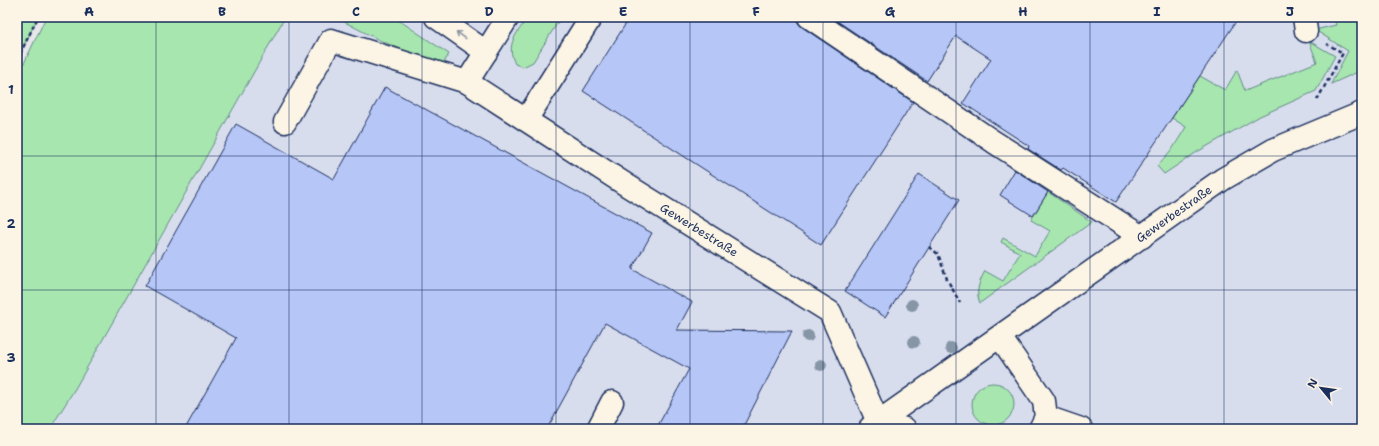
<svg xmlns="http://www.w3.org/2000/svg" width="1379" height="446" viewBox="0 0 1379 446" font-family="'Shantell Sans',sans-serif">
	<style>
		.built { fill: #d8ddee }
		.green { fill: #a7e6ae; stroke: #618a86 }
		.building { fill: #b6c6f6; stroke: #1b2f5e }
		.lines { fill: none; stroke-linecap: round; stroke-linejoin: round }
		.minor-casing { stroke: #1b2f5e; stroke-width: 25 }
		.path { stroke: #1b2f5e; stroke-width: 2.5; stroke-dasharray: 4 3; stroke-linecap: butt }
		.minor { stroke: #fcf5e5; stroke-width: 22 }
		.tree { fill: #8696a6 }
		.oneway { stroke: #8c92a2 }
		.grid { fill: none; stroke: #1b2f5e; stroke-width: 1; stroke-opacity: 0.55 }
		.labels { text-anchor: middle; dominant-baseline: central; stroke-width: 3; stroke-linejoin: round; paint-order: stroke }
		.street-label { font-size: 12px; fill: #1b2f5e; stroke: #fcf5e5 }
		.neatline { fill: none; stroke: #1b2f5e; stroke-width: 1.5 }
		.grid-label { font-size: 13px; text-anchor: middle; font-weight: bold; fill: #1b2f5e }
	</style>
	<rect width="100%" height="100%" fill="#e7e7ea"/>
	<filter id="ink" filterUnits="userSpaceOnUse"><feTurbulence type="fractalNoise" baseFrequency=".025" numOctaves="2"/><feDisplacementMap in="SourceGraphic" scale="8" xChannelSelector="R" yChannelSelector="G"/><feConvolveMatrix kernelMatrix="1 2 1 2 8 2 1 2 1" color-interpolation-filters="sRGB"/></filter>
	<g filter="url(#ink)">
		<path class="built" d="M 285,17 L 335,17 L 379,40 L 441,66 L 449,54 L 394,17 L 1362,17 L 1362,429 L 50,429 L 76,387 Z"/>
		<g class="green">
			<path d="M 17,17 L 38,17 L 17,60 Z"/>
			<path d="M 46,17 L 285,17 L 76,387 L 50,429 L 17,429 L 17,78 Z"/>
			<path d="M 335,17 L 394,17 L 449,54 L 442,66 L 379,40 Z"/>
			<path d="M 528,17 L 561,17 L 533,62 L 523,67 L 515,64 C 505,43 517,34 528,17 Z"/>
			<path d="M 1334,17 L 1357,17 L 1362,36 L 1362,70 L 1331,84 L 1348,51 L 1315,30 L 1336,25 Z"/>
			<path d="M 1309,41 L 1335,56 L 1316,91 L 1260,116 L 1197,152 L 1164,174 L 1157,166 L 1173,148 L 1186,127 L 1172,118 L 1200,76 L 1225,90 L 1237,70 L 1245,91 L 1317,62 Z"/>
			<path d="M 1048,192 L 1092,222 L 980,303 C 975,292 979,282 985,271 L 1003,281 L 1020,253 L 1001,242 L 1003,238 L 1035,256 L 1050,231 L 1031,220 Z"/>
			<circle cx="993" cy="404" r="21"/>
		</g>
		<g class="building">
			<path d="M 630,17 L 797,17 L 798,23 L 802,27 L 913,102 L 821,245 L 583,91 Z"/>
			<path d="M 831,17 L 1239,17 L 1116,202 L 1063,168 L 1061,170 L 1028,149 L 1029,146 L 963,103 L 991,59 L 956,36 L 927,81 Z"/>
			<path d="M 385,87 L 652,233 L 632,269 L 692,302 L 677,330 L 792,331 L 742,429 L 656,429 L 689,369 L 605,323 L 547,429 L 185,429 L 236,338 L 145,286 L 236,124 L 334,179 Z"/>
			<path d="M 1015,170 L 1048,192 L 1033,216 L 1000,195 Z"/>
			<path d="M 919,174 L 959,200 L 885,317 L 845,291 Z"/>
		</g>
		<g class="lines">
			<defs>
				<g id="minor">
					<path d="M 436,17 L 486,52"/>
					<path d="M 809,17 L 994,142 L 1142,237"/>
					<path d="M 1304,17 L 1306,31"/>
					<path d="M 467,82 L 508,17"/>
					<path d="M 526,120 L 591,17"/>
					<path d="M 285,122 L 331,40 L 467,82 L 628,186 L 830,312 L 878,422 L 905,429"/>
					<path d="M 1000,337 L 1044,401 L 1046,417 L 1040,429"/>
					<path d="M 1046,417 L 1081,429"/>
					<path d="M 871,427 L 1223,179 L 1273,150 L 1362,113"/>
					<path d="M 598,429 L 612,402"/>
				</g>
			</defs>
			<use href="#minor" class="minor-casing"/>
			<g class="path">
				<path d="M 17,60 L 38,17"/>
				<path d="M 1317,100 L 1343,53 L 1327,44"/>
				<path d="M 929,247 L 938,254 L 947,279 L 960,303"/>
			</g>
			<use href="#minor" class="minor"/>
		</g>
		<g class="tree">
			<circle cx="912" cy="305" r="6"/>
			<circle cx="808" cy="336" r="6"/>
			<circle cx="914" cy="342" r="6"/>
			<circle cx="951" cy="348" r="6"/>
			<circle cx="821" cy="365" r="6"/>
		</g>
		<defs><path id="oneway-shaft" d="M-6 0H5M1.5-3L5.5 0L1.5 3" fill="none" stroke-width="1.6" stroke-linecap="round" stroke-linejoin="round"/></defs>
		<use class="oneway" href="#oneway-shaft" transform="translate(461 35) rotate(-144)"/>
	</g>
	<path class="grid" d="M 156,17 L 156,429M 289,17 L 289,429M 422,17 L 422,429M 556,17 L 556,429M 690,17 L 690,429M 823,17 L 823,429M 956,17 L 956,429M 1090,17 L 1090,429M 1224,17 L 1224,429M 17,156 L 1362,156M 17,290 L 1362,290"/>
	<g class="labels">
		<g class="street-label">
			<text transform="translate(1174 214) rotate(-35)">Gewerbestraße</text>
			<text transform="translate(699 230) rotate(32)">Gewerbestraße</text>
		</g>
	</g>
	<rect width="1379" height="446" fill="none" stroke="#fcf5e5" stroke-width="44"/>
	<g transform="translate(1321 388) rotate(299)" stroke="#fcf5e5" stroke-width="3" paint-order="stroke">
	<path d="M0-3L7 15L0 10L-7 15Z" fill="#1b2f5e"/>
	<text y="-6" font-size="11" font-weight="bold" text-anchor="middle" fill="#1b2f5e">N</text>
	</g>
	<rect x="22" y="22" width="1335" height="402" class="neatline"/>
	<g class="grid-label">
		<text x="89" y="16">A</text>
		<text x="222" y="16">B</text>
		<text x="356" y="16">C</text>
		<text x="489" y="16">D</text>
		<text x="623" y="16">E</text>
		<text x="756" y="16">F</text>
		<text x="890" y="16">G</text>
		<text x="1023" y="16">H</text>
		<text x="1157" y="16">I</text>
		<text x="1290" y="16">J</text>
		<text x="11" y="94">1</text>
		<text x="11" y="228">2</text>
		<text x="11" y="362">3</text>
	</g>
</svg>
